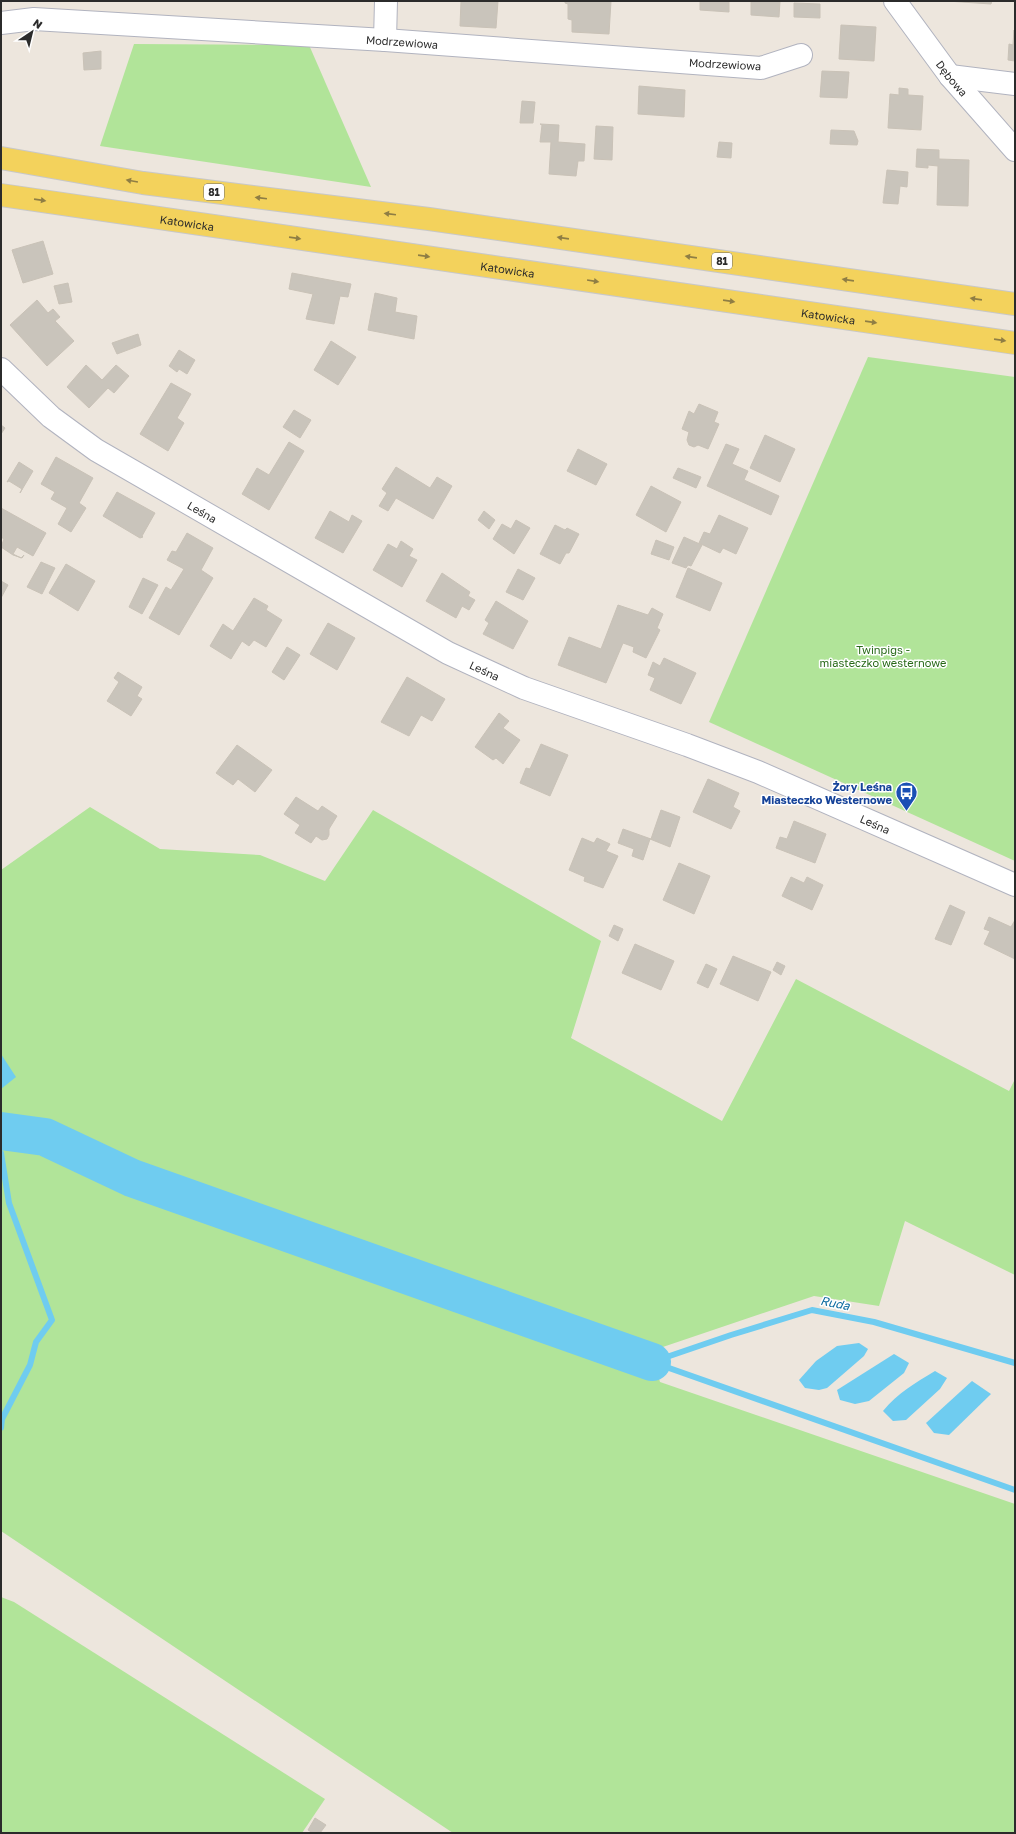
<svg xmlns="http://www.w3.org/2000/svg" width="1016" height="1834" viewBox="0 0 1016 1834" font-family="'Golos Text',sans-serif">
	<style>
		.green { fill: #b1e499 }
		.water { fill: #6fccf0 }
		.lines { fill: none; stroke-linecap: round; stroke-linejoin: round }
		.stream { stroke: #6fccf0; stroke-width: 6 }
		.river { stroke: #6fccf0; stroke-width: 38 }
		.building { fill: #c9c4bb; stroke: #c9c2b7 }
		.minor-casing { stroke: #b1b3bf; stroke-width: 24 }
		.major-casing { stroke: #c8c8c8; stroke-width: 24 }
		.minor { stroke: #fff; stroke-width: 22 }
		.major { stroke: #f3d25c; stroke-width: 22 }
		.oneway { fill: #8f7e44 }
		.labels { text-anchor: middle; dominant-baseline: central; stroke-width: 3; stroke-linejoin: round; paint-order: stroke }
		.shield { fill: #fff; stroke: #6b6b6b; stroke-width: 1 }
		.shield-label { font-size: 10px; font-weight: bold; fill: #2b2b2b }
		.street-label { font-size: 11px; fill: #2b2b2b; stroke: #fff }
		.park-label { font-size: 11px; fill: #296a19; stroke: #fff }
		.transit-label { font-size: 11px; font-weight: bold; fill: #164399; stroke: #fff; text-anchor: end }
		.water-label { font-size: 12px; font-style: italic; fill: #0c6a9f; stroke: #fff }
	</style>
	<rect width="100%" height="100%" fill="#ede6dd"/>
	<g class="green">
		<path d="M 134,44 L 309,45 L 371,187 L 100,146 Z"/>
		<path d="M 868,357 L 1015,377 L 1015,861 L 709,722 Z"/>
		<path d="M 90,807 L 160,849 L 260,855 L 325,881 L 373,810 L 601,941 L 571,1038 L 722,1121 L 796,979 L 1009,1091 L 1015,1079 L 1015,1275 L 905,1221 L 879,1306 L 814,1296 L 651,1351 L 660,1382 L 1015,1504 L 1015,1833 L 453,1833 L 1,1531 L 1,870 Z"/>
		<path d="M 1,1597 L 14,1602 L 325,1799 L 302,1833 L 1,1833 Z"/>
	</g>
	<g class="water">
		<path d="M 1,1054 L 16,1077 L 1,1089 Z"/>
		<path d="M 859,1343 L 868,1349 L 864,1356 L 827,1388 L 819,1390 L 805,1388 L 799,1380 L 816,1361 L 837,1346 Z"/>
		<path d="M 894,1354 L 909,1363 L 904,1373 L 869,1401 L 855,1404 L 840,1400 L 837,1390 Z"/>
		<path d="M 935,1371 L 947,1378 L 940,1389 L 906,1420 L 893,1421 L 883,1411 C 898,1393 915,1383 935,1371 Z"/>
		<path d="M 972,1381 L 991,1394 L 949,1435 L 934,1433 L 926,1423 Z"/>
	</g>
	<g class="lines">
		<g class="stream">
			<path d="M 1,1153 L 9,1203 L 52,1320 L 36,1342 L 30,1365 L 2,1419 L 1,1428"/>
			<path d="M 652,1362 L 1015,1490"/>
			<path d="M 652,1362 L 731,1335 L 812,1310 L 874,1322 L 1015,1363"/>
		</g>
		<path class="river" d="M 1,1131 L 45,1137 L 132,1178 L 652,1362"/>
	</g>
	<g class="building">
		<path d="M 461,1 L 498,1 L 496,28 L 460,26 Z"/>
		<path d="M 565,1 L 611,1 L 609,34 L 572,32 L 572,20 L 568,19 L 568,4 L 565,3 Z"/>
		<path d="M 700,1 L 729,1 L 729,12 L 700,10 Z"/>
		<path d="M 751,1 L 780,1 L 779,17 L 751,15 Z"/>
		<path d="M 947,1 L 992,1 L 991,4 Z"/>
		<path d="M 794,3 L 820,4 L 820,18 L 794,17 Z"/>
		<path d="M 841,25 L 876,27 L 874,61 L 839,59 Z"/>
		<path d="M 1014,30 L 1015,61 L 1008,60 L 1009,44 L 1013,45 Z"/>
		<path d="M 101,51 L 101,69 L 84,70 L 83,53 Z"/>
		<path d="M 822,71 L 849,72 L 847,98 L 820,97 Z"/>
		<path d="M 639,86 L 685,90 L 684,117 L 638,114 Z"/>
		<path d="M 899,88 L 908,89 L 908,95 L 923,96 L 921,130 L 888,128 L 890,94 L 899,95 Z"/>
		<path d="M 522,101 L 535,102 L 533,123 L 520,123 Z"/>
		<path d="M 540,124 L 559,125 L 558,142 L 585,144 L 584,161 L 578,161 L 576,176 L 549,174 L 551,142 L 540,142 L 542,125 Z"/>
		<path d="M 596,126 L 613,127 L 612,160 L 594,159 Z"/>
		<path d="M 831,130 L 854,131 L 858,141 L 857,145 L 830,144 Z"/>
		<path d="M 719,142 L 732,143 L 731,158 L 717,157 Z"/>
		<path d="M 917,149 L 939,150 L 939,159 L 969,160 L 968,206 L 937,205 L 938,166 L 928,165 L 928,168 L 916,167 Z"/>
		<path d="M 887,170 L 908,172 L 907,187 L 900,186 L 898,204 L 883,203 Z"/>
		<path d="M 43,241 L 53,274 L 23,283 L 12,250 Z"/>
		<path d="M 292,273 L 351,284 L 348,297 L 340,296 L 334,324 L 306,319 L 313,294 L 289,289 Z"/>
		<path d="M 68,283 L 72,302 L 59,304 L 54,286 Z"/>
		<path d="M 375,293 L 397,298 L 395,312 L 417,316 L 414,339 L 368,330 Z"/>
		<path d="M 37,300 L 48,313 L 53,309 L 60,317 L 55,321 L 74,341 L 47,366 L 10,325 Z"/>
		<path d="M 138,334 L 141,345 L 117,354 L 112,343 Z"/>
		<path d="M 331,341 L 356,357 L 338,385 L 314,370 Z"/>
		<path d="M 179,350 L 195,360 L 187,374 L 179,369 L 177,372 L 169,366 Z"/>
		<path d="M 86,365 L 102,380 L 116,365 L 129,376 L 114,393 L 108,388 L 89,408 L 67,387 Z"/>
		<path d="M 171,383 L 191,394 L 177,418 L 184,423 L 168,451 L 140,434 Z"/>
		<path d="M 699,404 L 718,412 L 714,422 L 719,424 L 708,449 L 698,445 L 694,447 L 689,445 L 687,440 L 689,432 L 682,429 L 689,411 L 694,414 Z"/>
		<path d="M 294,410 L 311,420 L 300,438 L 283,427 Z"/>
		<path d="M 1,425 L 5,428 L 1,434 Z"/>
		<path d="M 765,435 L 795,449 L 780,482 L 750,468 Z"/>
		<path d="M 289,442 L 304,451 L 269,510 L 242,494 L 257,468 L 269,475 Z"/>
		<path d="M 726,444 L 739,449 L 732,464 L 748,471 L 744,480 L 779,496 L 771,515 L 707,486 Z"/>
		<path d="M 578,449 L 607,464 L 596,485 L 567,471 Z"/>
		<path d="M 56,457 L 93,478 L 79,503 L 86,508 L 71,532 L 58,524 L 67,508 L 51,499 L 55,492 L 41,484 Z"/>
		<path d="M 19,462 L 33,471 L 20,493 L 22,489 L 9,481 L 7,482 Z"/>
		<path d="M 396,467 L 430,488 L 437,477 L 452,486 L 433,519 L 396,498 L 388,511 L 379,506 L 387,493 L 382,489 Z"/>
		<path d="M 678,468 L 701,477 L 696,488 L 673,478 Z"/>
		<path d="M 651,486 L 681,502 L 666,532 L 636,515 Z"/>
		<path d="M 117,492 L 155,513 L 142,536 L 143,537 L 140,538 L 103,516 Z"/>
		<path d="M 1,508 L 46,533 L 33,556 L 17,547 L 13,554 L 21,558 L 24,555 L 22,558 L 13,555 L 1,547 L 4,539 L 1,537 Z"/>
		<path d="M 330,511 L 349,522 L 352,515 L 362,521 L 343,553 L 315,538 Z"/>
		<path d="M 484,511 L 495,520 L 489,529 L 478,520 Z"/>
		<path d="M 719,515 L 748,528 L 736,554 L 723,548 L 720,553 L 699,543 L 704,532 L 710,534 Z"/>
		<path d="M 516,520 L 530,528 L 514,554 L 493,539 L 502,524 L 511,529 Z"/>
		<path d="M 555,525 L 565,530 L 567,528 L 579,534 L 569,553 L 566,553 L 560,564 L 540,554 Z"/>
		<path d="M 187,533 L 213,548 L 201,570 L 213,578 L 179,635 L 149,618 L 166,587 L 171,590 L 184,569 L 167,560 L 172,551 L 176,552 Z"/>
		<path d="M 684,537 L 702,545 L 691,566 L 688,565 L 686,568 L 672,563 Z"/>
		<path d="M 656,540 L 674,547 L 669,560 L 651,554 Z"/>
		<path d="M 401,541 L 413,549 L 409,556 L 417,560 L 402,587 L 373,570 L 388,544 L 397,549 Z"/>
		<path d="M 41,562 L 55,568 L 42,594 L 27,587 Z"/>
		<path d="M 66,564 L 95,581 L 78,611 L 49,593 Z"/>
		<path d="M 688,568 L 722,583 L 710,611 L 676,597 Z"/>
		<path d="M 518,569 L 535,578 L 523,600 L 506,592 Z"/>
		<path d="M 442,573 L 470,592 L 468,596 L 475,600 L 469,610 L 462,606 L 456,618 L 426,601 Z"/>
		<path d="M 143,578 L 158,585 L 142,614 L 129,607 Z"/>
		<path d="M 1,581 L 8,585 L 1,598 Z"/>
		<path d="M 254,598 L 268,606 L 266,610 L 282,620 L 266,647 L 254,640 L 249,646 L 242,641 L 231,659 L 210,646 L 223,624 L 233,631 Z"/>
		<path d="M 496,601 L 528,621 L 513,649 L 483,634 L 489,623 L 485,620 Z"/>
		<path d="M 618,605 L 648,615 L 652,608 L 663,614 L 657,628 L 660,630 L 646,658 L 633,652 L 634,647 L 623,643 L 606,683 L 558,665 L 569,637 L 601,649 Z"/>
		<path d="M 328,623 L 355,638 L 337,670 L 310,654 Z"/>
		<path d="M 287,647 L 300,655 L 284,680 L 272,672 Z"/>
		<path d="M 664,658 L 696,673 L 681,704 L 650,690 L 655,678 L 648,675 L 653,662 L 660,666 Z"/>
		<path d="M 118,672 L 142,687 L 137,696 L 142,699 L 131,716 L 107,701 L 119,682 L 114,678 Z"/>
		<path d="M 407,677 L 445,699 L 432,721 L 421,715 L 409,736 L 381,722 Z"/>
		<path d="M 499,713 L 509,721 L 503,728 L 520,740 L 503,764 L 496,758 L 493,760 L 475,747 Z"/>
		<path d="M 541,744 L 568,755 L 550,796 L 520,783 L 526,768 L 530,769 Z"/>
		<path d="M 237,745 L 272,770 L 255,792 L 238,779 L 233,785 L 216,773 Z"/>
		<path d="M 708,779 L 739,793 L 733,807 L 740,811 L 731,829 L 693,812 Z"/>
		<path d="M 296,797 L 318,811 L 322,806 L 337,816 L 329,829 L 329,835 L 327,839 L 322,840 L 316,836 L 311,843 L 295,833 L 300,825 L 284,814 Z"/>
		<path d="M 661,810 L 680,817 L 670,847 L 650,839 L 643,860 L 632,856 L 634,849 L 618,843 L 623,829 L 651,839 Z"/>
		<path d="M 794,821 L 826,834 L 815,863 L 776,848 L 780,837 L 787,839 Z"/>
		<path d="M 582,838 L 594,843 L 597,838 L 610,844 L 606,851 L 618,856 L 603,888 L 584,881 L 585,877 L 569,870 Z"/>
		<path d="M 679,863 L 710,876 L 694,914 L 663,900 Z"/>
		<path d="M 791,877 L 804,883 L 807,877 L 823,885 L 812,910 L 782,896 Z"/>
		<path d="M 950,905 L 965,912 L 951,945 L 935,939 Z"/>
		<path d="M 989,917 L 1011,927 L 1015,920 L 1015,959 L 984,944 L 990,931 L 984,929 Z"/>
		<path d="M 614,925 L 623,929 L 618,941 L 609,936 Z"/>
		<path d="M 635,944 L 674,961 L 661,990 L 622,973 Z"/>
		<path d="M 733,956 L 771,972 L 758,1001 L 720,984 Z"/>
		<path d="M 777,962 L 785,966 L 781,975 L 773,970 Z"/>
		<path d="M 706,964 L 717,969 L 708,988 L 697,983 Z"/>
		<path d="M 315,1818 L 326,1825 L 320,1833 L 313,1833 L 308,1830 Z"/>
	</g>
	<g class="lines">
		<defs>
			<g id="minor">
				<path id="s1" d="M 895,1 L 950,76 L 1015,150"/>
				<path id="s2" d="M 1,23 L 34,19 L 385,40 L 761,68 L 801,55"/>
				<path d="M 385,40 L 386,1"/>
				<path d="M 950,76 L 1015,84"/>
				<path id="s3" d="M 1,369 L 51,417 L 96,450 L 448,653 L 524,688 L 687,745 L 758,772 L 1015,885"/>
			</g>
			<g id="major">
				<path d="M 1,158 L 143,183 L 429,219 L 1015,304"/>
				<path id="s4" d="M 1,195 L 1015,343"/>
			</g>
		</defs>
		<use href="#minor" class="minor-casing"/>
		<use href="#major" class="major-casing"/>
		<use href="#minor" class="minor"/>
		<use href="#major" class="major"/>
	</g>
	<defs><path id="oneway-solid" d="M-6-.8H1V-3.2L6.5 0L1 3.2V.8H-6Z"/></defs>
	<g class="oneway">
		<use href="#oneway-solid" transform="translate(132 181) rotate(-170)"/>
		<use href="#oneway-solid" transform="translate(261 198) rotate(-173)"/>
		<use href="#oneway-solid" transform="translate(40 200) rotate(8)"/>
		<use href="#oneway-solid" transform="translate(390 214) rotate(-173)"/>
		<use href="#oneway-solid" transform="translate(295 238) rotate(8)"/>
		<use href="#oneway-solid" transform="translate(563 238) rotate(-172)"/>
		<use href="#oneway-solid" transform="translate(424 256) rotate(8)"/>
		<use href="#oneway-solid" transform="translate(691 257) rotate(-172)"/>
		<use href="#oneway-solid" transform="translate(848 280) rotate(-172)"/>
		<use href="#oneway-solid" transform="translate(593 281) rotate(9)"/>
		<use href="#oneway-solid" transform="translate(976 299) rotate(-172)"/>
		<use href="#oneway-solid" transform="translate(729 301) rotate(8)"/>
		<use href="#oneway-solid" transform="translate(871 322) rotate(8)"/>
		<use href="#oneway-solid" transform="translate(1000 340) rotate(8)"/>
	</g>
	<defs>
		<symbol id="bus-pin" viewBox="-11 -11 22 30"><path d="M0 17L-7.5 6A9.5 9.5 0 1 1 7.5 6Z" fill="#1a4fb4" stroke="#fff"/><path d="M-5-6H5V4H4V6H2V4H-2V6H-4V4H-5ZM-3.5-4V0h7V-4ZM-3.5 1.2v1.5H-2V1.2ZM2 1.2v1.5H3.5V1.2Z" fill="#fff"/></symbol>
	</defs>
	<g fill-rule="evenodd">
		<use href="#bus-pin" x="894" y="780" width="25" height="34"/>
	</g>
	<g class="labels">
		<g class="shield">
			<rect x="204" y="184" width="20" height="16" rx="3"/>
			<rect x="712" y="253" width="20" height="16" rx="3"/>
		</g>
		<g class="shield-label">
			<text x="214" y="192">81</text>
			<text x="722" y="261">81</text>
		</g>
		<g class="street-label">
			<text stroke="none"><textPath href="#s2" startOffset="402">Modrzewiowa</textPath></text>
			<text transform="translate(725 64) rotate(3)">Modrzewiowa</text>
			<text stroke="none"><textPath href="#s1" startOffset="96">Dębowa</textPath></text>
			<text stroke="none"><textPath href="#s4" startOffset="188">Katowicka</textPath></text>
			<text stroke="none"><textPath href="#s4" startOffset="512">Katowicka</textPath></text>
			<text stroke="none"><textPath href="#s4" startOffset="836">Katowicka</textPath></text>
			<text stroke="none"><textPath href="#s3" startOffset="248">Leśna</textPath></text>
			<text stroke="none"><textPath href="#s3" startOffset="572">Leśna</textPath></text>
			<text stroke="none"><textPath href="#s3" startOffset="992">Leśna</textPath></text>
		</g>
		<g class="park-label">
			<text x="883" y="649">Twinpigs -<tspan x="883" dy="13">miasteczko westernowe</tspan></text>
		</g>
		<g class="transit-label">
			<text x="892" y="786">Żory Leśna<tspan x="892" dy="13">Miasteczko Westernowe</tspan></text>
		</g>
		<g class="water-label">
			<text transform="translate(835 1303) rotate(11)">Ruda</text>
		</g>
	</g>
	<rect width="1016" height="1834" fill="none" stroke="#2b2b2b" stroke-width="4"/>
	<g transform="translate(32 32) rotate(35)" stroke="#ffffff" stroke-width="3" paint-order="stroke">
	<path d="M0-3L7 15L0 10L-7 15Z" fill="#2b2b2b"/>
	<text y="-6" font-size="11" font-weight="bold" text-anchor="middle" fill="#2b2b2b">N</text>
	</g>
</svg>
